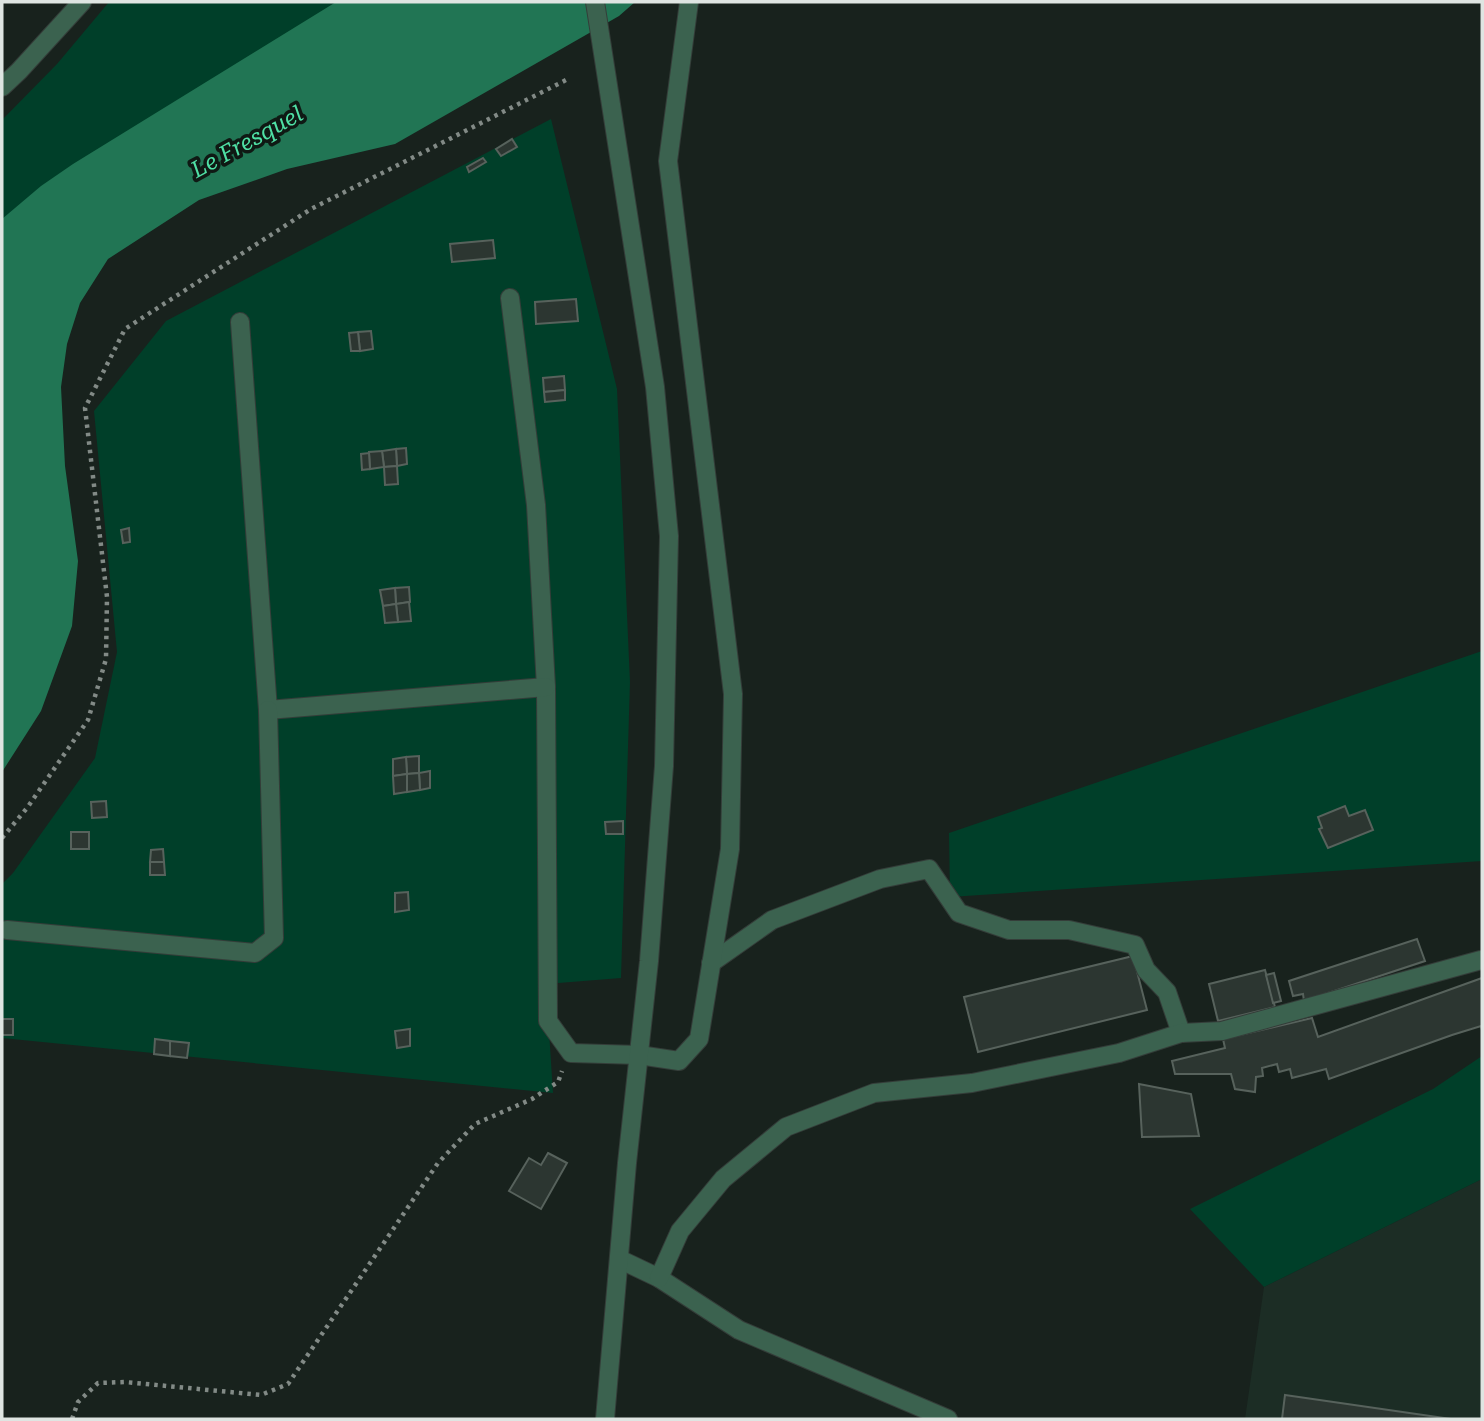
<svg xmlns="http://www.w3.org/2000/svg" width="1484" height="1421" viewBox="0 0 1484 1421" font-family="'Roboto Serif',serif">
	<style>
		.built { fill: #1c2d25 }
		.green { fill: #003f29 }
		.water { fill: #217554 }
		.building { fill: #2c3631; stroke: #57625c; stroke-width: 2 }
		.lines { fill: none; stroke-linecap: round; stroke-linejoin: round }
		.service-casing { stroke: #343d39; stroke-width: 20 }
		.minor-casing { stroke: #343d39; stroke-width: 20 }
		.tertiary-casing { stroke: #343d39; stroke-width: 20 }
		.path { stroke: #828a86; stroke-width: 4.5; stroke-dasharray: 3.5 5; stroke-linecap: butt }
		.service { stroke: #3b624f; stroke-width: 18 }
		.minor { stroke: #3b624f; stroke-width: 18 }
		.tertiary { stroke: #3b624f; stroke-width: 18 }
		.labels { text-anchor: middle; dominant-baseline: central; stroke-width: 7; stroke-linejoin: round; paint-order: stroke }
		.water-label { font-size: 23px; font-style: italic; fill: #4fe0a5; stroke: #0f1914 }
	</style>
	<rect width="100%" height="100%" fill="#18221d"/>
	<path class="built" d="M 1482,1179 L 1482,1419 L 1245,1419 L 1264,1287 Z"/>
	<g class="green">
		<path d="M 109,2 L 348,2 L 2,223 L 2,120 L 57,64 Z"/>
		<path d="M 551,119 L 617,389 L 630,682 L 621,978 L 546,984 L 553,1093 L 2,1038 L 2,884 L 13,873 L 95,758 L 117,652 L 94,411 L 166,321 Z"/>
		<path d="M 1482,651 L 1482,861 L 950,897 L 949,833 Z"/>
		<path d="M 1482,1056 L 1482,1179 L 1264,1287 L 1190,1209 L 1433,1089 Z"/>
	</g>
	<path class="water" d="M 336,2 L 635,2 L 619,16 L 395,144 L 287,169 L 199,200 L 108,259 L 80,303 L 67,344 L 61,387 L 65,466 L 78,561 L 72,626 L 41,711 L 2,772 L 2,219 L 41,186 L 73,164 Z"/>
	<g class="building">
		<path d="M 512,139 L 517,147 L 501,156 L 496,149 Z"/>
		<path d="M 483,158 L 486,162 L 469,172 L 467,167 Z"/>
		<path d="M 493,240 L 495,258 L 452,262 L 450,244 Z"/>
		<path d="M 576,299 L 578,321 L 536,324 L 535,302 Z"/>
		<path d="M 371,331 L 373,349 L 360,351 L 358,332 Z"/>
		<path d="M 358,332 L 360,351 L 351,351 L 349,333 Z"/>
		<path d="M 564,376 L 565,390 L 544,392 L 543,378 Z"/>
		<path d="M 565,390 L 565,400 L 545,402 L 544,392 Z"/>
		<path d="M 406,448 L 407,464 L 397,466 L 396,449 Z"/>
		<path d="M 396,449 L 397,466 L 384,467 L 382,451 Z"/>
		<path d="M 382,451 L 384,467 L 370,469 L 369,452 Z"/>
		<path d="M 369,453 L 370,469 L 362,470 L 361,454 Z"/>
		<path d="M 397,466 L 398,484 L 385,485 L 384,467 Z"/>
		<path d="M 129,528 L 130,542 L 123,543 L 121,530 Z"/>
		<path d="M 409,587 L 410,602 L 396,604 L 395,588 Z"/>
		<path d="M 395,588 L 396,604 L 383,606 L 380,590 Z"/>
		<path d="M 409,602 L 411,621 L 398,622 L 396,604 Z"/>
		<path d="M 396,604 L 398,622 L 385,623 L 383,606 Z"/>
		<path d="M 419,756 L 419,773 L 407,774 L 406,757 Z"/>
		<path d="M 406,757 L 407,774 L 393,776 L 393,759 Z"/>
		<path d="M 430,771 L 430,788 L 420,790 L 419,773 Z"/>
		<path d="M 419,773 L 420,790 L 407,792 L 407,774 Z"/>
		<path d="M 407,774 L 407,792 L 394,794 L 393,776 Z"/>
		<path d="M 106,801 L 107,817 L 92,818 L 91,802 Z"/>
		<path d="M 1345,806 L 1349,816 L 1365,810 L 1373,830 L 1328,848 L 1319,829 L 1322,828 L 1318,817 Z"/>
		<path d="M 623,821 L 623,834 L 606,834 L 605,822 Z"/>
		<rect x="71" y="832" width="18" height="17"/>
		<path d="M 163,849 L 164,862 L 150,862 L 151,850 Z"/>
		<path d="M 150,862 L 164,862 L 165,875 L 150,875 Z"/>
		<path d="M 408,892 L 409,910 L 395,912 L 395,893 Z"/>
		<path d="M 1417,939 L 1425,961 L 1304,1001 L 1303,994 L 1293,996 L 1289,981 Z"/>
		<path d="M 1133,956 L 1147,1010 L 978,1052 L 964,997 Z"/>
		<path d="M 1265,970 L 1275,1007 L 1218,1021 L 1209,984 Z"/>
		<path d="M 1274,973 L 1281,1001 L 1273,1003 L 1266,975 Z"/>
		<path d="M 1482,978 L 1482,1030 L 1481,1026 L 1452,1035 L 1329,1079 L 1326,1069 L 1292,1078 L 1290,1069 L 1279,1072 L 1277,1064 L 1262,1068 L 1263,1076 L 1256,1077 L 1255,1092 L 1235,1089 L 1231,1074 L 1175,1074 L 1172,1061 L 1225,1048 L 1223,1039 L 1312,1018 L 1318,1037 Z"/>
		<rect x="2" y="1019" width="11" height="16"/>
		<path d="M 410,1029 L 410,1046 L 397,1048 L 395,1031 Z"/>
		<path d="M 155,1039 L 170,1041 L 170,1056 L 154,1054 Z"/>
		<path d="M 170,1041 L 189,1043 L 187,1058 L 170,1056 Z"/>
		<path d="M 1139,1084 L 1191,1094 L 1199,1136 L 1142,1137 Z"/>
		<path d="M 548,1153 L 567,1163 L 541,1209 L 509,1191 L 529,1158 L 541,1165 Z"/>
		<path d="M 1285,1395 L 1451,1419 L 1282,1419 Z"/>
	</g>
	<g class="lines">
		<defs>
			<g id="service">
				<path d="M 510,298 L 536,505 L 546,687 L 548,1021 L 571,1053 L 639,1055"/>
				<path d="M 240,322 L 268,710 L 546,687"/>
				<path d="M 7,930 L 255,953 L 274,938 L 268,710"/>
				<path d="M 711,963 L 772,920 L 880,879 L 929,869 L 959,913 L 1009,930 L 1069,930 L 1135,945 L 1146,970 L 1167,992 L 1181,1033"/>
				<path d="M 619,1259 L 659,1278 L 739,1330 L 948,1419"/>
				<path d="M 659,1278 L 680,1231 L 723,1179 L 786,1127 L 874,1093 L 972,1083 L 1119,1053 L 1181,1033 L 1222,1031 L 1481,960"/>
			</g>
			<g id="minor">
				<path d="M 2,87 L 19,71 L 82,2"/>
				<path d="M 639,1055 L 679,1061 L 699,1039 L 730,849 L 733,694 L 668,161 L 689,2"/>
			</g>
			<path id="tertiary" d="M 595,2 L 655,387 L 669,536 L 664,766 L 649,961 L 627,1163 L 605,1419"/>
		</defs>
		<use href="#service" class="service-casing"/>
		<use href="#minor" class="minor-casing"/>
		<use href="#tertiary" class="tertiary-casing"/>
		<g class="path">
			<path d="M 2,838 L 27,808 L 88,720 L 106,659 L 107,597 L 85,408 L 125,329 L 311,209 L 566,80"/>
			<path d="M 72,1419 L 78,1402 L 98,1383 L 125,1382 L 261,1395 L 288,1384 L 438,1163 L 475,1124 L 532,1099 L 558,1082 L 562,1071"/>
		</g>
		<use href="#service" class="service"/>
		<use href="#minor" class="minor"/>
		<use href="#tertiary" class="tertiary"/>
	</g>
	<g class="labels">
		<g class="water-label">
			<text transform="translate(247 142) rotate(-29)">Le Fresquel</text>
		</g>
	</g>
	<rect width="1484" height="1421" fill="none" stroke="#dfe5e2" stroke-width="7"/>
</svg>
